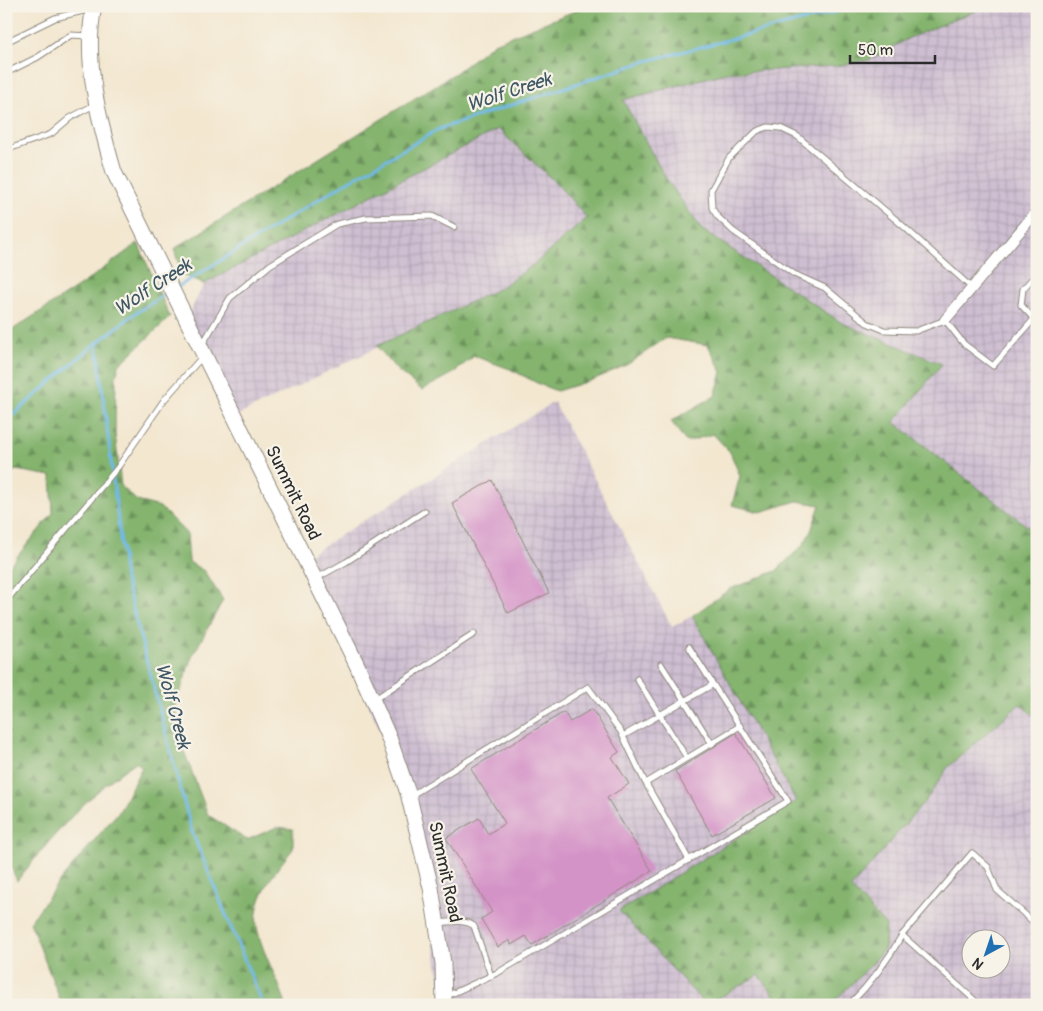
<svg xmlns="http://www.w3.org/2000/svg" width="1043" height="1011" viewBox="0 0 1043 1011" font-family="Pangolin,sans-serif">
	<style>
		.industrial { fill: url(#industrial-grid); fill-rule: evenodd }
		.forest { fill: url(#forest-firs); stroke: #58704c }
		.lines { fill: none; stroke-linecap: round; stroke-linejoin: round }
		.stream { stroke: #6fbae8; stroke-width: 3 }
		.building { fill: #d493c7 }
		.lane-casing { stroke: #8f897e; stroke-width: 7 }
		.street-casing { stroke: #8f897e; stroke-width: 12 }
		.secondary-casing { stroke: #8f897e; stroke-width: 17 }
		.lane { stroke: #fff; stroke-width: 5 }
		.street { stroke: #fff; stroke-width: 10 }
		.secondary { stroke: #fff; stroke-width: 15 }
		.labels { text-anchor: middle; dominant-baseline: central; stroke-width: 4.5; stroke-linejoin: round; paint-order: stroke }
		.street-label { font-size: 18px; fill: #2b2b2b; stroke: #f7f3e8 }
		.water-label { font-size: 19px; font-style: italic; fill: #3f5664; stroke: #f7f3e8 }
	</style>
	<defs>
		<pattern id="industrial-grid" width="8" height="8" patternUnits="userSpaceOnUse" patternTransform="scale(1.25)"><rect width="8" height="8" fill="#cebed1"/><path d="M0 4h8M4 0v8" fill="none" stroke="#b1a3b4"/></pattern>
		<pattern id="forest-firs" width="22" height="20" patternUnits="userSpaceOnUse" patternTransform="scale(1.25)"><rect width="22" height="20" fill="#84b46e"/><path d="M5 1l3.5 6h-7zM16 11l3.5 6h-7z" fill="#6c935b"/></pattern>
	</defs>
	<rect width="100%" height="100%" fill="#f7f3e8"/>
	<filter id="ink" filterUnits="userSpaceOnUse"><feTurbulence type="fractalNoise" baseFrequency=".02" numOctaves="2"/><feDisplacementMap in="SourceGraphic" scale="10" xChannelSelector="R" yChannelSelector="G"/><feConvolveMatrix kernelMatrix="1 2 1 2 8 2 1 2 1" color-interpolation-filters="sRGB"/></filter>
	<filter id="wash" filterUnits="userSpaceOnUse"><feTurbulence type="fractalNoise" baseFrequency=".0096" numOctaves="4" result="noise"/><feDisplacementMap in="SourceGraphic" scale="20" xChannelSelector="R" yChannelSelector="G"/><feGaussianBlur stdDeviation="1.12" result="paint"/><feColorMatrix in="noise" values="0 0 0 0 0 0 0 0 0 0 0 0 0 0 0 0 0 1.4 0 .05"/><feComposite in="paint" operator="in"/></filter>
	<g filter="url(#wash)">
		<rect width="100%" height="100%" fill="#f3e7d0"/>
		<g class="industrial">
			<path d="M 859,6 L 1037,6 L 1037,534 L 894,422 L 941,363 L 842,323 L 701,229 L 664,175 L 623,100 Z"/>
			<path d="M 498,129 L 557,184 L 587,218 L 533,265 L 500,288 L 234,417 L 186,320 L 204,284 Z"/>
			<path d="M 554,402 L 672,627 L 692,616 L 796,801 L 620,911 L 706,1005 L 444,1005 L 408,793 L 304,558 Z"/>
			<path d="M 1020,704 L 1037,718 L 1037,1005 L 830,1005 L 871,965 L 876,914 L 851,888 L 929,796 L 948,767 ZM 970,938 L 1000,938 L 1000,968 L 970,968 Z"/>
			<path d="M 759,975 L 782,1005 L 706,1005 Z"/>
		</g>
		<g class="forest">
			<path d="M 587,6 L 987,6 L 909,38 L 869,60 L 836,66 L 725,73 L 623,100 L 664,175 L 701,229 L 842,323 L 942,364 L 894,422 L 1037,534 L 1037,718 L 1020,704 L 948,767 L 929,796 L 851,888 L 886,926 L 885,948 L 871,965 L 830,1005 L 782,1005 L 759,975 L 706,1005 L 619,911 L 796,801 L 692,616 L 730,589 L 776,571 L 803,545 L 811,531 L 820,505 L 797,501 L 760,512 L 732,505 L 740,476 L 730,452 L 713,434 L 686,442 L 671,421 L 715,396 L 722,372 L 708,345 L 666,338 L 628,364 L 595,379 L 557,391 L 541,385 L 510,369 L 474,356 L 452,374 L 422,390 L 397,370 L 377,346 L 500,288 L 533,265 L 587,218 L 557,184 L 498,129 L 204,284 L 182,275 L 174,249 L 457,72 L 494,43 Z"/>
			<path d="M 138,243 L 170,317 L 119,365 L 116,376 L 115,433 L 121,486 L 137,501 L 160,507 L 187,534 L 189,562 L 204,571 L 223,600 L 192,657 L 175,706 L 184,751 L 208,815 L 247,840 L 277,827 L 293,829 L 293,849 C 275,871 250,901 258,932 C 264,957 279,980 286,1005 L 62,1005 L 30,922 L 59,882 L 120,810 L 142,767 L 136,762 C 88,793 52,837 17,881 L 6,855 L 6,570 L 53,513 L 51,476 L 16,470 L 6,477 L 6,334 L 84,283 Z"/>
		</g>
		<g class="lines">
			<g class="stream">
				<path d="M 176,288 L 342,185 L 439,129 L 643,62 L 859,6"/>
				<path d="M 169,292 L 134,314 L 97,343 L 125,579 L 192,832 L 263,1005"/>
				<path d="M 6,421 L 96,343"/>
			</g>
		</g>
		<g id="blocks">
			<g class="building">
				<path d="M 492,480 L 549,593 L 508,613 L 452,503 Z"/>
				<path d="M 592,709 L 619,752 L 612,757 L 629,784 L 607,798 L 652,871 L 532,945 L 526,936 L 511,945 L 510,940 L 498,947 L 481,919 L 492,912 L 446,838 L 479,818 L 488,834 L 505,823 L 471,769 L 564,712 L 570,722 Z"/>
				<path d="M 736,733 L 776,798 L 712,835 L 675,771 Z"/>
			</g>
		</g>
	</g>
	<g filter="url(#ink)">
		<use href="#blocks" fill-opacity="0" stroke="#8f897e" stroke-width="1"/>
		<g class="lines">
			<defs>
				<g id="lane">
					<path d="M 6,42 L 55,18 L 91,9"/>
					<path d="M 6,73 L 38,57 L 71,35 L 88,36"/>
					<path d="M 6,150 L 51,134 L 70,118 L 94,105"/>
					<path d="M 1037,273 L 1023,289 L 1021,305 L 1037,322"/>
					<path d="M 972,288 L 901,224 L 797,136 L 780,128 L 768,127 L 757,131 L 729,158 L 711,190 L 712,208 L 717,216 L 733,231 L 794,274 L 825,288 L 867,323 L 884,330 L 916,331 L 945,320 L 964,344 L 993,366 L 1034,319"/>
					<path d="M 202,345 L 230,298 L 270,265 L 337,224 L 366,218 L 432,216 L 454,227"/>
					<path d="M 317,578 L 346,562 L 425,511"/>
					<path d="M 7,600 L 118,467 L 164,400 L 202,357"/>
					<path d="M 661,664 L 712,744"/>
					<path d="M 637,679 L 687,758"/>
					<path d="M 375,699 L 474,634"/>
					<path d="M 623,736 L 712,685"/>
					<path d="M 646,783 L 740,726"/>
					<path d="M 410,796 L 588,687 L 621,732 L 644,780 L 689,860"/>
					<path d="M 438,923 C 450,922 464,919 474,926 L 491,976"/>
					<path d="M 447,996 L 499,972 L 788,801 L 689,647"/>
					<path d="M 849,1005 C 871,983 887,962 902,935"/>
					<path d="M 980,1005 L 902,935 L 972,853 L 988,867 L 997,890 L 1037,925"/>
				</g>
				<path id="street" d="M 945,320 L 1037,211"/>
				<path id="secondary" d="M 94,6 C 83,61 99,120 114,172 L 357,665 L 389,738 L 408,793 L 431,888 L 443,963 L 444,1005"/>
			</defs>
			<use href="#lane" class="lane-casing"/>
			<use href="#street" class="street-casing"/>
			<use href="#secondary" class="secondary-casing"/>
			<use href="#lane" class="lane"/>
			<use href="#street" class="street"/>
			<use href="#secondary" class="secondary"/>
		</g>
	</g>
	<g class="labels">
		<g class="street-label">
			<text transform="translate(293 493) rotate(64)">Summit Road</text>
			<text transform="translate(445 872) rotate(78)">Summit Road</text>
		</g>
		<g class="water-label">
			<text transform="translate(509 92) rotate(-18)">Wolf Creek</text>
			<text transform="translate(153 287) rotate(-33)">Wolf Creek</text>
			<text transform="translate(173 706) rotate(75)">Wolf Creek</text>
		</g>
	</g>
	<rect width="1043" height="1011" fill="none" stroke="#f7f3e8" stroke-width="25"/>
	<g transform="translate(986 954) rotate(220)"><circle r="24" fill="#f7f3e8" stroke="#a5a39c"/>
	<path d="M0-4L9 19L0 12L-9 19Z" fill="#1f6fb2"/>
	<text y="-8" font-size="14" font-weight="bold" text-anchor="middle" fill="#2b2b2b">N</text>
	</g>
	<path d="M850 55v8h85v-8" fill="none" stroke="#2b2b2b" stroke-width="2.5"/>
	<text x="858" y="55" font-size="15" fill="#2b2b2b" stroke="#f7f3e8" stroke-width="4" paint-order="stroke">50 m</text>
</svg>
